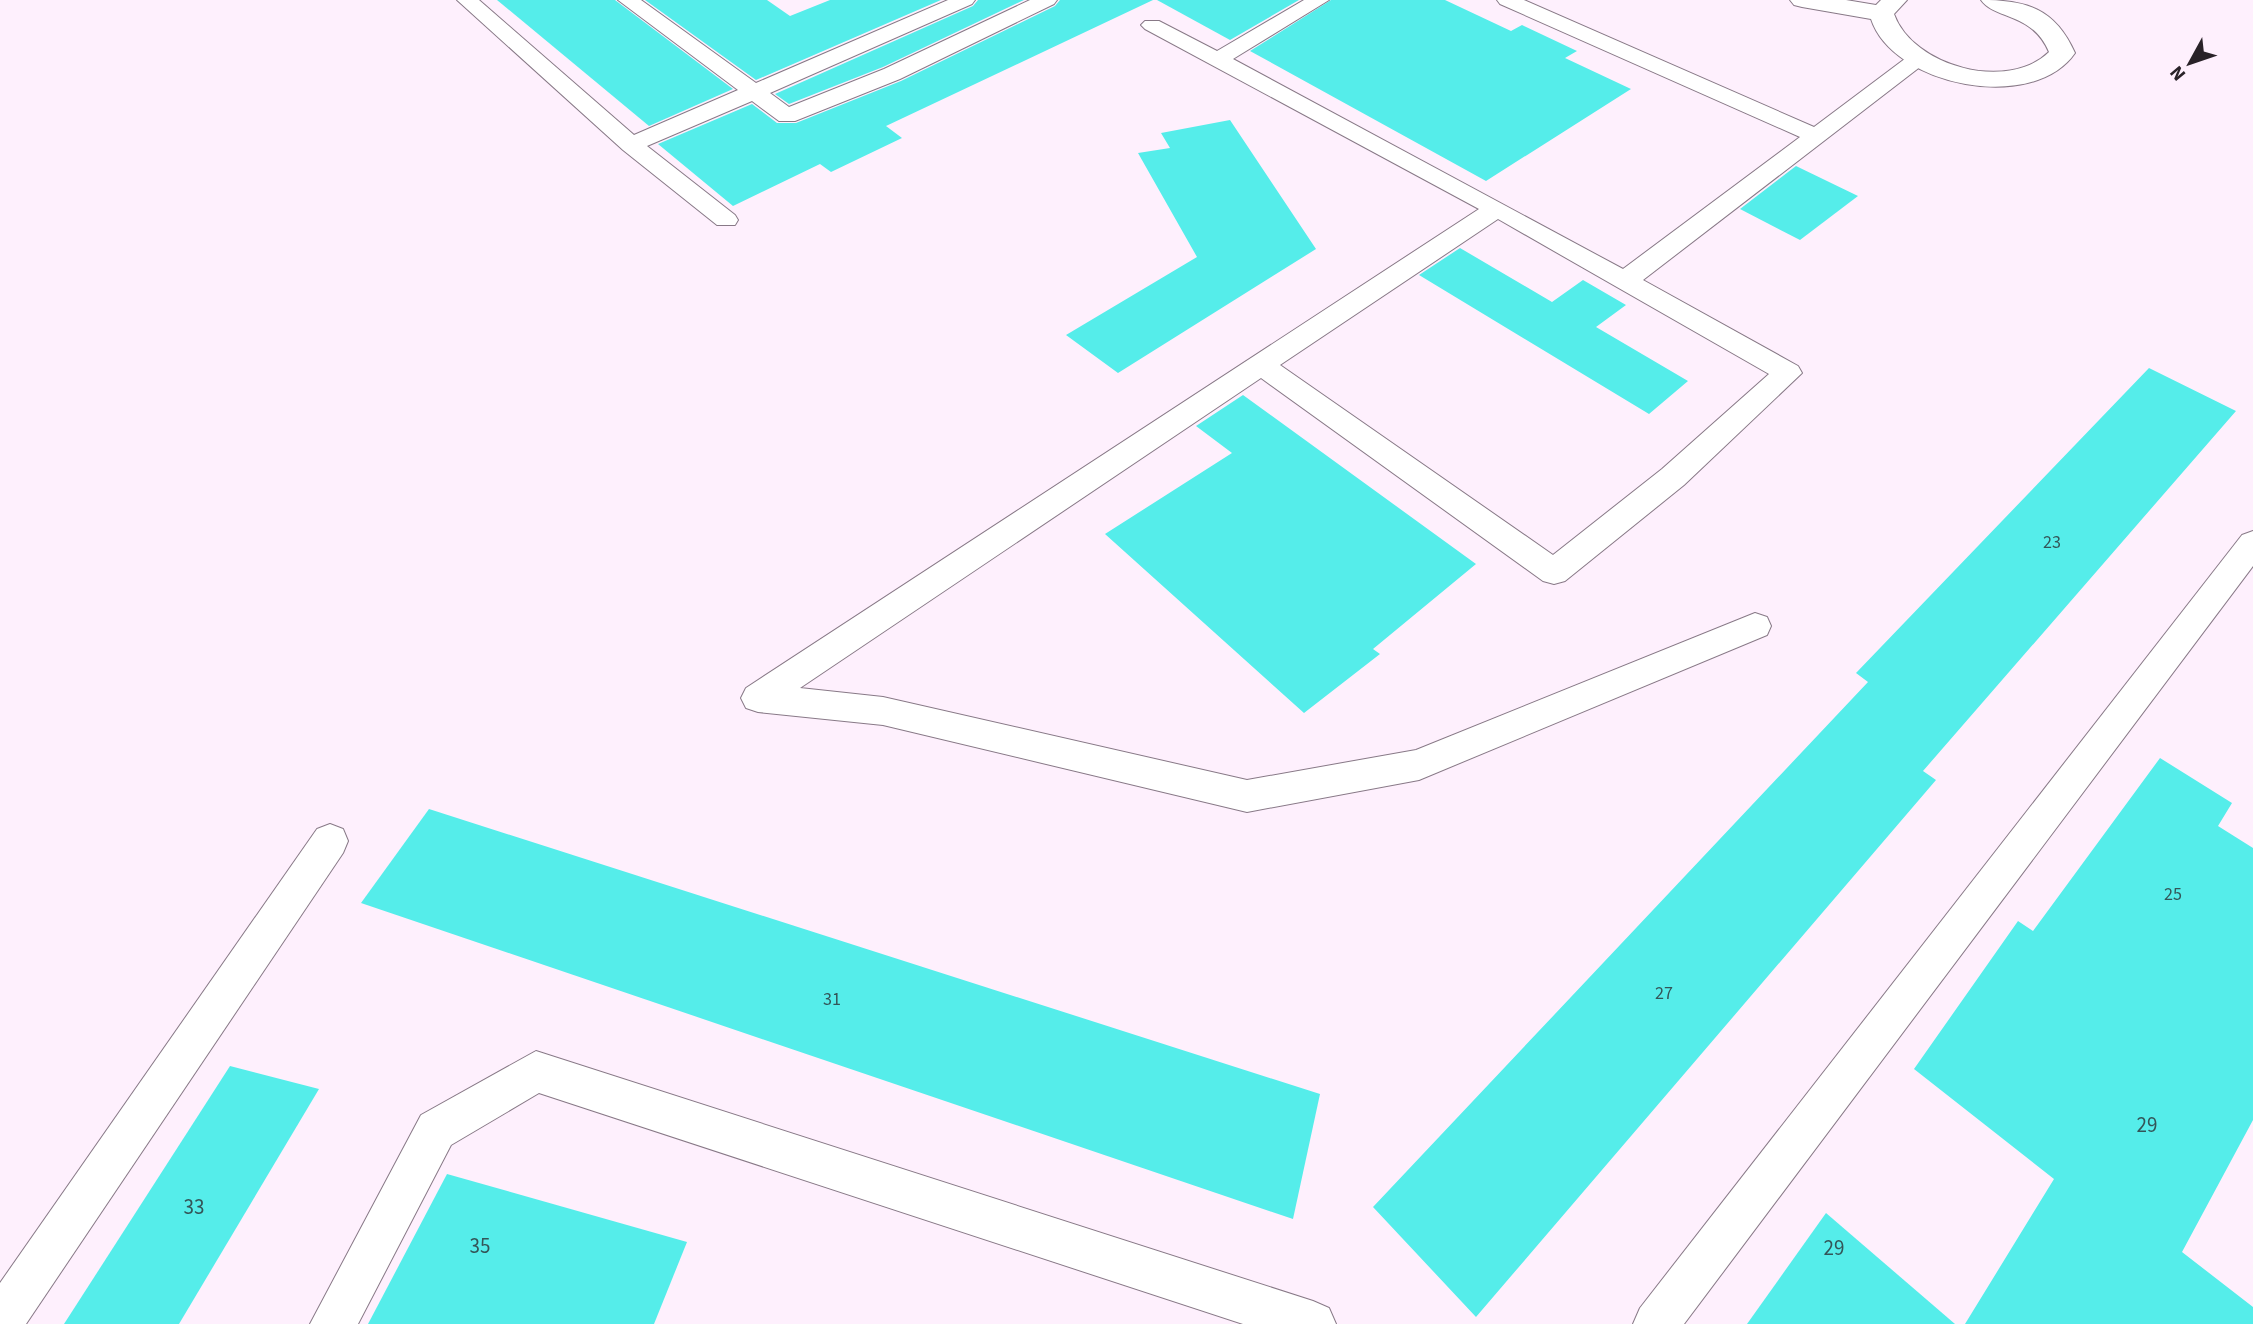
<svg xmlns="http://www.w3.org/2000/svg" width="2253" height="1324" viewBox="0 0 2253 1324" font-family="'Source Sans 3',sans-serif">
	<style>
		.building { fill: #55edea }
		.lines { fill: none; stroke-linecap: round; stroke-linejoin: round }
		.service-casing { stroke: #887987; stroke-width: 2 }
		.minor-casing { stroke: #887987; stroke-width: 2 }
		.service { fill: #fff; fill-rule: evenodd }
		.minor { fill: #fff; fill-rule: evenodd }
		.labels { text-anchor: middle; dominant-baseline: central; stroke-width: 7; stroke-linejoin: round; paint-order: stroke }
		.number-label { font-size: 18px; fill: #345558 }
		.near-number-label { font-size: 21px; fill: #345558 }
	</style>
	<rect width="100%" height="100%" fill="#fef0fd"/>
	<g class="building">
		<path d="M 497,0 L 615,0 L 733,89 L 649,126 Z"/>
		<path d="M 645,0 L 767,0 L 790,16 L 830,0 L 941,0 L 756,80 Z"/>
		<path d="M 978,0 L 1024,0 L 883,67 L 789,104 L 775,94 L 973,6 Z"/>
		<path d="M 1060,0 L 1153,0 L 886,126 L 902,138 L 831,172 L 820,164 L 733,206 L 658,144 L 752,104 L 777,123 L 796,123 L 901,81 L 1055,6 Z"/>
		<path d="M 1157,0 L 1299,0 L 1230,40 Z"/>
		<path d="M 1331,0 L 1445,0 L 1511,31 L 1522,25 L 1577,51 L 1565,58 L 1631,89 L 1486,181 L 1250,51 Z"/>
		<path d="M 1230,120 L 1316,249 L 1118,373 L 1066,335 L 1197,257 L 1138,153 L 1170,148 L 1161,133 Z"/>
		<path d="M 1796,166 L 1858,196 L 1800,240 L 1740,209 Z"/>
		<path d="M 1460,248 L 1552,302 L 1583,280 L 1626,305 L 1596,327 L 1688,381 L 1649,414 L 1419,275 Z"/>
		<path d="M 2149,368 L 2236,411 L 1923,771 L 1936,780 L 1476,1317 L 1373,1207 L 1868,682 L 1856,673 Z"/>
		<path d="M 1243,395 L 1476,564 L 1373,649 L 1380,654 L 1304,713 L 1105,534 L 1232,453 L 1196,426 Z"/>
		<path d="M 2160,758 L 2232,803 L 2218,826 L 2253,848 L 2253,1120 L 2182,1252 L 2253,1307 L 2253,1324 L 1965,1324 L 2054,1179 L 1914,1069 L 2018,921 L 2033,931 Z"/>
		<path d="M 429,809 L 1320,1094 L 1293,1219 L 361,903 Z"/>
		<path d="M 230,1066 L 319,1089 L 179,1324 L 64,1324 Z"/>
		<path d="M 447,1174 L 687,1242 L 654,1324 L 368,1324 Z"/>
		<path d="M 1826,1213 L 1955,1324 L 1747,1324 Z"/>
	</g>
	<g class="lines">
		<defs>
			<g id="service">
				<path d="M 457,0 L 479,0 L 634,135 L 738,90 L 618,0 L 641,0 L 756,83 L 948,0 L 975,0 L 972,4 L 770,93 L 789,107 L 884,69 L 1030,0 L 1057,0 L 1054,4 L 900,79 L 795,121 L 779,121 L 752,101 L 647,146 L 735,215 L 738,220 L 735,225 L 717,225 L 623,150 Z"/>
				<path d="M 1304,0 L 1329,0 L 1233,59 L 1623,269 L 1800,137 L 1500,4 L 1497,0 L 1524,0 L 1814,127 L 1910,55 L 1926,55 L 1929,60 L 1643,280 L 1798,366 L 1802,373 L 1684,485 L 1565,581 L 1554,584 L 1543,581 L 1261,378 L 800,688 L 883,697 L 1247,780 L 1416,750 L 1755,613 L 1767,617 L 1771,626 L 1767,635 L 1419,780 L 1247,812 L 883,725 L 758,712 L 746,708 L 741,698 L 746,688 L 1479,209 L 1145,29 L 1141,25 L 1145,21 L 1159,21 L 1217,51 ZM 1498,219 L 1769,374 L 1662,469 L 1553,555 L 1280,365 Z"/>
				<path d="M 2253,531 L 2253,566 L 1684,1324 L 1633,1324 L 1640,1308 L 2242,535 Z"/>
				<path d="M 330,824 L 343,829 L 348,841 L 343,853 L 26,1324 L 0,1324 L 0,1283 L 317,829 Z"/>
				<path d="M 536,1051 L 1313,1301 L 1329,1308 L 1336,1324 L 1243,1324 L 539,1093 L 451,1145 L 358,1324 L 310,1324 L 421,1115 Z"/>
			</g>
			<path id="minor" d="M 1790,0 L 1846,0 L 1876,5 L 1881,0 L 1907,0 L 1894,14 C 1913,67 2008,92 2049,52 C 2032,12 1995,20 1981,0 C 2026,0 2055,8 2075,53 C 2033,114 1893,86 1871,19 L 1802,7 L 1794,5 Z"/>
		</defs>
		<use href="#service" class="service-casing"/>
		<use href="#minor" class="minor-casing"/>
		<use href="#service" class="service"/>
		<use href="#minor" class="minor"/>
	</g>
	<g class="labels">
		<g class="number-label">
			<text x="2052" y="542">23</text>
			<text x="2173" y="894">25</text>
			<text x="1664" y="993">27</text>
			<text x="832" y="999">31</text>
		</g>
		<g class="near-number-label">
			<text x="2147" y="1125">29</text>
			<text x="194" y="1207">33</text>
			<text x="480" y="1246">35</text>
			<text x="1834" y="1248">29</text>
		</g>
	</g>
	<g transform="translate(2190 63) rotate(230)" stroke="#fef0fd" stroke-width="5" paint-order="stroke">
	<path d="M0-5L12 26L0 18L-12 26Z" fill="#292228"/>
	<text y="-10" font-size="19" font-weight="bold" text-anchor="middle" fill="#292228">N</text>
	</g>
</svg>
